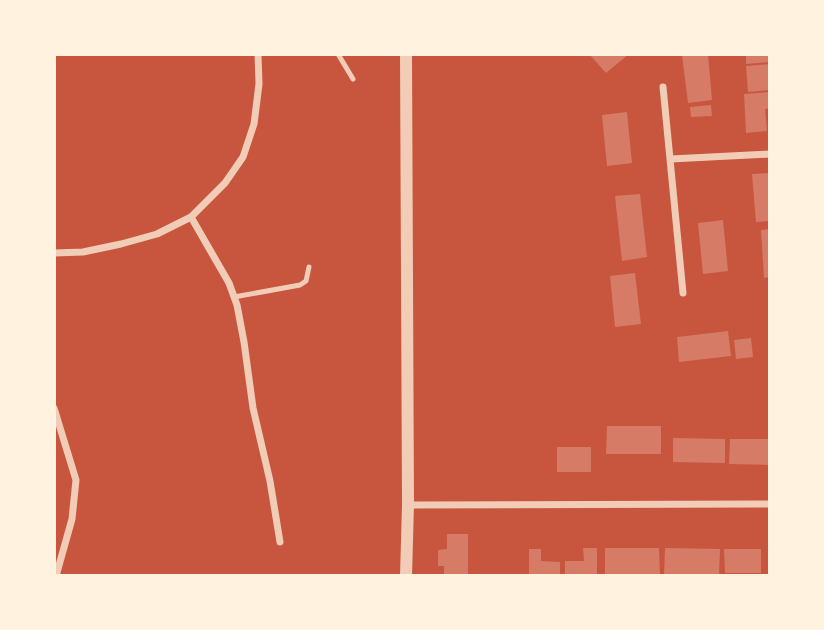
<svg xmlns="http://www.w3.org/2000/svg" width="824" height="630" viewBox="0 0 824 630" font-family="'PT Sans Narrow',sans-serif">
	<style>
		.building { fill: #d67c66 }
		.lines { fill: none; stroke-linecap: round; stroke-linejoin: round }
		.service { stroke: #f1ccb7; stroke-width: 5 }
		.minor { stroke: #f1ccb7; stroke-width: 7 }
		.tertiary { stroke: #f1ccb7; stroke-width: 12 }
	</style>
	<rect width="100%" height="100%" fill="#c8553d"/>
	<g class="building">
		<path d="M 589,54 L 629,54 L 606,73 Z"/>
		<path d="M 708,54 L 712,100 L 688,103 L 682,55 Z"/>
		<path d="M 746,54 L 770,54 L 770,62 L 746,64 Z"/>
		<path d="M 770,64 L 770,90 L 748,92 L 746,66 Z"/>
		<path d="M 770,92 L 770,108 L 765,109 L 767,131 L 746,133 L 744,94 Z"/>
		<path d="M 711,105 L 712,116 L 691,117 L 690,107 Z"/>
		<path d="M 627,112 L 632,163 L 607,166 L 602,115 Z"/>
		<path d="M 770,173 L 770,221 L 756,222 L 752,174 Z"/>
		<path d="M 640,194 L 647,257 L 622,261 L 615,196 Z"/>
		<path d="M 723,220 L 728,271 L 703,274 L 698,223 Z"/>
		<path d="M 770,229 L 770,277 L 764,278 L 761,230 Z"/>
		<path d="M 635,273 L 641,324 L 615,327 L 610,276 Z"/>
		<path d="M 728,331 L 731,356 L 679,362 L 677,337 Z"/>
		<path d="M 751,338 L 753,357 L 736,359 L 734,340 Z"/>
		<path d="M 607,426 L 661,426 L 661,454 L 606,454 Z"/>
		<path d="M 673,438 L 725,439 L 725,463 L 673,462 Z"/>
		<path d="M 730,439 L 770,439 L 770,465 L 729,464 Z"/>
		<rect x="557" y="447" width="34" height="25"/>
		<path d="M 447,534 L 468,534 L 468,576 L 444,576 L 444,566 L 438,566 L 438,550 L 447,549 Z"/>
		<path d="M 583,548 L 597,548 L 597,576 L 565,576 L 565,561 L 584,561 Z"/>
		<path d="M 605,548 L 659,548 L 660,576 L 605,576 Z"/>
		<path d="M 665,548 L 720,549 L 719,576 L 664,576 Z"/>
		<path d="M 529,549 L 541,549 L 541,561 L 560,562 L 560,576 L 529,576 Z"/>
		<path d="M 724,549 L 761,549 L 761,573 L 725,573 Z"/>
	</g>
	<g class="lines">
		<g class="service">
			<path d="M 338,54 L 353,79"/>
			<path d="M 234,297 L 300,285 L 306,281 L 309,267"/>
		</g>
		<g class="minor">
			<path d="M 663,87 L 683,293"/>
			<path d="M 671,159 L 770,154"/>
			<path d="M 191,217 L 229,283 L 237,305 L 244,342 L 253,408 L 270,481 L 280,542"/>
			<path d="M 54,253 L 83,252 L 121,244 L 157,234 L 191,217 L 225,183 L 243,157 L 254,124 L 259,84 L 258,54"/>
			<path d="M 54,408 L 76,480 L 72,519 L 56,576"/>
			<path d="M 408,505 L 770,504"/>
		</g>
		<path class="tertiary" d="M 406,54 L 408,505 L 406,576"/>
	</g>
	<rect width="824" height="630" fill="none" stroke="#fff3e0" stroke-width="112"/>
</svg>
